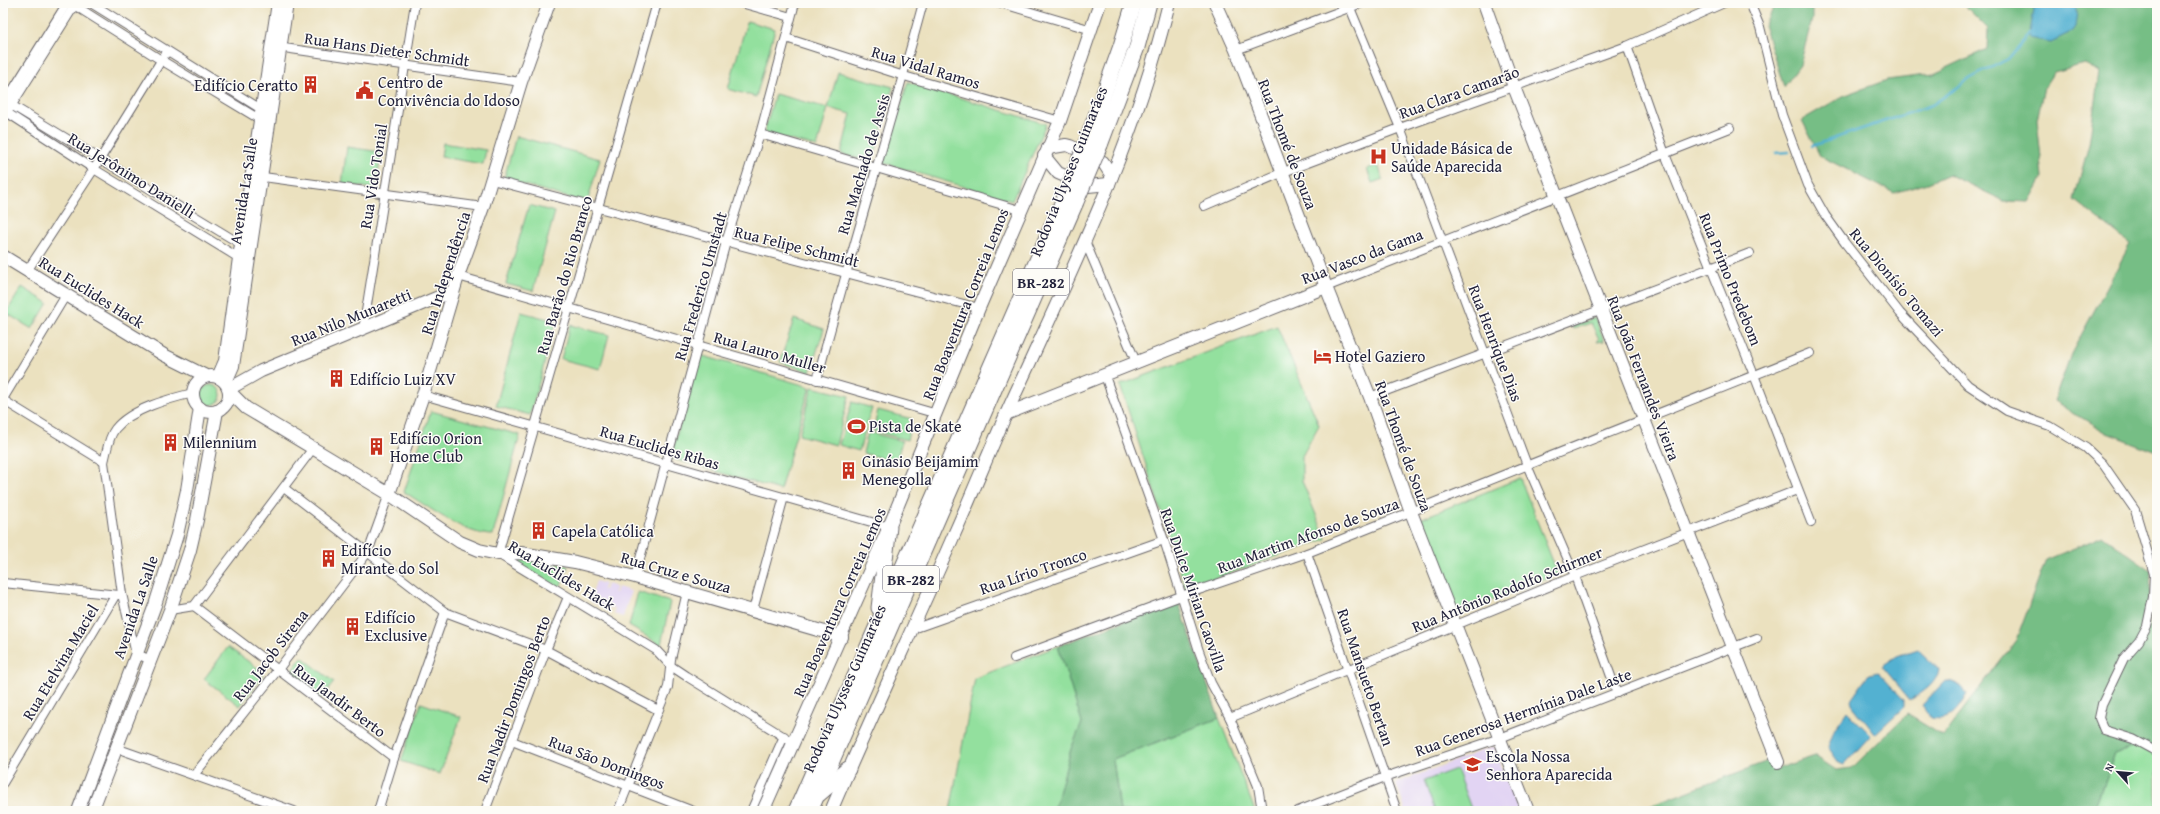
<svg xmlns="http://www.w3.org/2000/svg" width="2160" height="814" viewBox="0 0 2160 814" font-family="'Gentium Book Plus',serif">
	<style>
		.built { fill: #e2d4f3 }
		.green { fill: #93e09e; stroke: #5a816c }
		.forest { fill: #76be85; stroke: #4c7060 }
		.water { fill: #52b1d1; stroke: #3a6a86 }
		.lines { fill: none; stroke-linecap: round; stroke-linejoin: round }
		.stream { stroke: #52b1d1; stroke-width: 2.5 }
		.street-casing { stroke: #686569; stroke-width: 10 }
		.secondary-casing { stroke: #686569; stroke-width: 14 }
		.highway-casing { stroke: #686569; stroke-width: 17 }
		.street { stroke: #fff; stroke-width: 8 }
		.secondary { stroke: #fff; stroke-width: 12 }
		.highway { stroke: #fff; stroke-width: 15 }
		.highway-bridge-casing { stroke: #686569; stroke-width: 17; stroke-linecap: butt }
		.highway-bridge { stroke: #fff; stroke-width: 15 }
		.labels { text-anchor: middle; dominant-baseline: central; stroke-width: 3; stroke-linejoin: round; paint-order: stroke }
		.shield { fill: #fdfcf7; stroke: #646373; stroke-width: 1 }
		.shield-label { font-size: 15px; font-weight: bold; fill: #22223b }
		.street-label { font-size: 16px; fill: #22223b; stroke: #fdfcf7 }
		.poi-label { font-size: 16px; fill: #22223b; stroke: #fdfcf7; text-anchor: start }
	</style>
	<rect width="100%" height="100%" fill="#fdfcf7"/>
	<filter id="ink" filterUnits="userSpaceOnUse"><feTurbulence type="fractalNoise" baseFrequency=".025" numOctaves="2"/><feDisplacementMap in="SourceGraphic" scale="8" xChannelSelector="R" yChannelSelector="G"/><feConvolveMatrix kernelMatrix="1 2 1 2 8 2 1 2 1" color-interpolation-filters="sRGB"/></filter>
	<filter id="wash" filterUnits="userSpaceOnUse"><feTurbulence type="fractalNoise" baseFrequency=".012" numOctaves="4" result="noise"/><feDisplacementMap in="SourceGraphic" scale="16" xChannelSelector="R" yChannelSelector="G"/><feGaussianBlur stdDeviation="0.9" result="paint"/><feColorMatrix in="noise" values="0 0 0 0 0 0 0 0 0 0 0 0 0 0 0 0 0 1.4 0 .05"/><feComposite in="paint" operator="in"/></filter>
	<g filter="url(#wash)">
		<rect width="100%" height="100%" fill="#ebe1bf"/>
		<g class="built">
			<path d="M 596,581 L 605,584 L 603,589 L 605,590 L 607,584 L 616,587 L 614,592 L 616,593 L 618,587 L 631,591 L 623,617 L 614,614 L 615,608 L 610,607 L 609,609 L 590,601 Z"/>
			<path d="M 1494,746 L 1519,811 L 1406,811 L 1396,783 Z"/>
		</g>
		<g class="green">
			<path d="M 747,21 L 775,29 L 756,97 L 728,89 Z"/>
			<path d="M 838,72 L 893,87 L 873,162 L 841,154 L 851,114 L 828,108 L 817,147 L 764,133 L 775,94 L 828,108 Z"/>
			<path d="M 908,82 L 1046,124 L 1012,201 L 884,163 Z"/>
			<path d="M 516,136 L 600,159 L 587,203 L 504,179 Z"/>
			<path d="M 443,143 L 486,150 L 483,164 L 441,157 Z"/>
			<path d="M 347,147 L 381,152 L 376,189 L 342,184 Z"/>
			<path d="M 1378,165 L 1383,179 L 1372,183 L 1367,169 Z"/>
			<path d="M 529,205 L 555,212 L 533,291 L 506,284 Z"/>
			<path d="M 22,287 L 48,303 L 32,329 L 6,313 Z"/>
			<path d="M 521,312 L 556,321 L 530,415 L 496,406 Z"/>
			<path d="M 1595,318 L 1604,341 L 1597,342 L 1599,339 L 1591,323 L 1573,329 L 1572,326 Z"/>
			<path d="M 794,319 L 824,329 L 810,372 L 780,362 Z"/>
			<path d="M 570,325 L 609,335 L 600,369 L 561,359 Z"/>
			<path d="M 1277,326 L 1319,425 L 1302,456 L 1302,481 L 1326,539 L 1186,589 L 1120,385 Z"/>
			<path d="M 700,355 L 810,387 L 780,490 L 670,458 Z"/>
			<circle cx="211" cy="395" r="10"/>
			<path d="M 812,387 L 849,396 L 836,445 L 799,435 Z"/>
			<path d="M 852,402 L 872,408 L 859,451 L 839,445 Z"/>
			<path d="M 878,410 L 912,419 L 907,440 L 873,431 Z"/>
			<path d="M 431,411 L 520,435 L 493,535 C 464,535 428,506 404,492 Z"/>
			<path d="M 868,432 L 902,441 L 896,462 L 863,453 Z"/>
			<path d="M 1520,478 L 1558,574 L 1458,614 L 1420,519 Z"/>
			<path d="M 502,555 L 568,566 L 560,588 Z"/>
			<path d="M 638,592 L 670,602 L 661,645 L 629,626 Z"/>
			<path d="M 1058,646 L 1082,723 L 1071,749 L 1057,801 L 1051,811 L 950,811 L 975,678 Z"/>
			<path d="M 228,647 L 262,671 L 262,677 L 240,706 L 204,679 Z"/>
			<path d="M 302,657 L 334,682 L 322,698 L 290,673 Z"/>
			<path d="M 421,703 L 461,717 L 440,774 L 401,761 Z"/>
			<path d="M 1219,718 L 1255,811 L 1120,811 L 1113,759 Z"/>
			<path d="M 2148,742 L 2157,751 L 2157,811 L 2093,811 L 2115,754 Z"/>
			<path d="M 1456,769 L 1472,811 L 1435,811 L 1424,781 Z"/>
		</g>
		<g class="forest">
			<path d="M 1777,3 L 1812,3 L 1812,19 L 1800,65 L 1784,87 L 1764,25 Z"/>
			<path d="M 1962,3 L 2157,3 L 2157,452 L 2107,433 L 2054,401 L 2071,354 L 2130,244 L 2074,200 L 2089,144 L 2099,72 L 2085,64 L 2054,72 L 2044,87 L 2037,120 L 2043,177 L 2029,202 L 2004,201 L 1948,174 L 1928,183 L 1894,193 L 1820,156 L 1802,120 L 1843,96 L 1887,80 L 1934,74 L 1987,49 L 1988,29 Z"/>
			<path d="M 2103,536 L 2151,570 L 2148,623 L 2157,643 L 2157,751 L 2148,742 L 2115,754 L 2093,811 L 1660,811 L 1650,806 L 1773,759 L 1777,769 L 1815,756 L 1836,770 L 1852,768 L 1907,714 L 1943,736 L 2016,640 L 2046,560 Z"/>
			<path d="M 1178,601 L 1219,718 L 1113,759 L 1120,811 L 1051,811 L 1057,801 L 1071,749 L 1082,723 L 1058,646 Z"/>
		</g>
		<g class="water">
			<path d="M 2035,3 L 2073,3 L 2077,12 L 2075,27 L 2071,32 L 2051,42 L 2029,38 Z"/>
			<path d="M 1917,649 L 1939,669 C 1937,684 1922,693 1910,700 L 1882,666 L 1897,656 Z"/>
			<path d="M 1878,672 L 1904,700 L 1904,707 L 1875,734 L 1853,706 L 1851,700 L 1869,674 Z"/>
			<path d="M 1945,681 C 1956,681 1960,686 1967,694 C 1958,710 1950,722 1931,718 L 1922,705 Z"/>
			<path d="M 1847,711 L 1871,735 L 1844,765 L 1839,763 L 1828,747 L 1834,730 Z"/>
		</g>
		<g class="lines">
			<g class="stream">
				<path d="M 2072,8 L 2083,3"/>
				<path d="M 1812,146 L 1932,105 L 1971,78 L 2008,59 L 2031,32"/>
				<path d="M 1776,153 L 1789,152"/>
			</g>
		</g>
	</g>
	<g filter="url(#ink)">
		<g class="lines">
			<defs>
				<g id="street">
					<path d="M 71,3 L 161,60 L 264,122"/>
					<path d="M 91,3 L 264,111"/>
					<path d="M 657,3 L 498,554 L 656,650 L 671,666 L 686,676 L 794,743"/>
					<path d="M 741,3 L 791,17"/>
					<path d="M 1000,3 L 1092,30"/>
					<path d="M 1348,3 L 1400,128 L 1527,465 L 1575,576 L 1617,693"/>
					<path d="M 1750,3 L 1760,27 L 1782,115 L 1808,185 L 1825,215 L 1845,243 L 1900,313 L 1968,385 L 2007,411 L 2050,426 L 2086,448 L 2103,464 L 2135,510 L 2154,574 L 2153,597 L 2147,626 L 2139,641 L 2124,658 L 2102,704 L 2099,718 L 2104,730 L 2133,739 L 2157,752"/>
					<path d="M 786,38 L 904,76 L 1060,121"/>
					<path d="M 1627,46 L 1665,154 L 1754,375 L 1811,522"/>
					<path d="M 277,47 L 521,82"/>
					<path d="M 1236,50 L 1362,3"/>
					<path d="M 3,100 L 244,246"/>
					<path d="M 4,104 L 67,3"/>
					<path d="M 3,110 L 94,169 L 239,258 L 243,259"/>
					<path d="M 3,119 L 76,3"/>
					<path d="M 760,134 L 1020,210"/>
					<path d="M 256,176 L 483,207"/>
					<path d="M 492,180 L 979,308"/>
					<path d="M 1204,206 L 1281,173 L 1400,128 L 1627,46 L 1724,3"/>
					<path d="M 1085,241 L 1136,362"/>
					<path d="M 27,271 L 94,169 L 167,51"/>
					<path d="M 458,276 L 937,414"/>
					<path d="M 1326,287 L 1730,128"/>
					<path d="M 363,330 L 415,3"/>
					<path d="M 1105,376 L 1164,540 L 1199,651 L 1211,683 L 1230,718 L 1258,786 L 1262,811"/>
					<path d="M 817,380 C 850,254 889,129 923,3"/>
					<path d="M 423,395 L 889,527"/>
					<path d="M 1370,397 L 1750,253"/>
					<path d="M 3,399 L 66,295"/>
					<path d="M 3,400 L 104,462"/>
					<path d="M 284,488 L 445,612 L 546,650 L 658,710"/>
					<path d="M 1307,553 L 1397,811"/>
					<path d="M 635,577 L 726,242 L 760,134 L 795,3"/>
					<path d="M 3,583 L 119,595"/>
					<path d="M 194,606 L 394,758"/>
					<path d="M 170,610 L 194,606 L 314,447"/>
					<path d="M 753,610 L 784,497"/>
					<path d="M 913,629 L 1164,540"/>
					<path d="M 1014,658 L 1181,596 L 1307,553 L 1810,353"/>
					<path d="M 149,659 L 136,654 L 122,594 L 104,462 C 107,451 108,438 115,429 C 131,409 168,399 193,393"/>
					<path d="M 1230,718 L 1575,576 L 1797,490"/>
					<path d="M 512,741 L 693,811"/>
					<path d="M 116,748 L 294,811"/>
					<path d="M 194,775 L 277,671 L 368,552 L 389,494"/>
					<path d="M 3,783 L 115,596"/>
					<path d="M 378,811 L 394,758 L 445,612"/>
					<path d="M 485,811 L 546,650 L 568,597"/>
					<path d="M 618,811 L 668,687 L 671,659 L 687,592"/>
					<path d="M 751,811 L 784,736"/>
					<path d="M 1298,811 L 1385,777 L 1500,738 L 1757,638"/>
				</g>
				<g id="secondary">
					<path d="M 1215,3 L 1236,50 L 1326,287 L 1370,397 L 1411,512 L 1528,811"/>
					<path d="M 1484,3 L 1514,87 L 1778,762"/>
					<path d="M 1048,148 L 1066,145 L 1070,146 L 1103,162 L 1112,176"/>
					<path d="M 1044,156 L 1058,173 L 1088,186 L 1109,184"/>
					<path d="M 3,256 L 164,355 L 206,376"/>
					<circle cx="211" cy="394" r="18"/>
					<path d="M 218,377 L 225,361 L 239,258 L 278,3"/>
					<path d="M 226,382 L 233,366 L 287,3"/>
					<path d="M 229,389 L 261,371 L 453,291"/>
					<path d="M 229,391 L 246,408 L 389,494 L 460,542 L 479,550 L 498,554 L 521,553 L 575,562 L 635,577 L 842,637"/>
					<path d="M 1006,414 L 1326,287"/>
					<path d="M 389,494 L 423,395 L 458,276 L 483,207 L 521,82 L 549,3"/>
					<path d="M 78,811 L 155,605 L 177,535 L 187,490 L 200,408"/>
					<path d="M 92,811 L 170,610 L 190,550 L 197,520 L 217,411"/>
					<path d="M 763,811 L 889,527 L 979,308 L 1060,121 L 1100,3"/>
					<path d="M 831,811 C 870,719 913,629 953,537 C 975,488 995,437 1018,388 C 1076,262 1136,138 1169,3"/>
				</g>
				<g id="highway">
					<path d="M 1087,141 L 1121,46 L 1134,3"/>
					<path d="M 1100,145 L 1137,47 L 1149,3"/>
					<path d="M 879,608 L 889,527"/>
					<path d="M 819,794 L 848,769"/>
					<path d="M 796,811 L 1064,199"/>
					<path d="M 810,811 L 1075,204"/>
				</g>
			</defs>
			<use href="#street" class="street-casing"/>
			<use href="#secondary" class="secondary-casing"/>
			<use href="#highway" class="highway-casing"/>
			<use href="#street" class="street"/>
			<use href="#secondary" class="secondary"/>
			<use href="#highway" class="highway"/>
			<defs>
				<g id="highway-bridge">
					<path d="M 1064,199 L 1087,141"/>
					<path d="M 1075,204 L 1100,145"/>
				</g>
			</defs>
			<use href="#highway-bridge" class="highway-bridge-casing"/>
			<use href="#highway-bridge" class="highway-bridge"/>
		</g>
	</g>
	<defs>
		<symbol id="building-bare" viewBox="-9 -9 18 18"><path d="M-4-6H4V6H1V3H-1V6H-4ZM-2.5-4.3h1.7v1.8h-1.7ZM.8-4.3h1.7v1.8H.8ZM-2.5-1h1.7V.8h-1.7ZM.8-1h1.7V.8H.8Z" fill="#c8321e" stroke="#fdfcf7" stroke-width="2.5" paint-order="stroke"/></symbol>
		<symbol id="civic-bare" viewBox="-9 -9 18 18"><path d="M-.6-6.5H3V-4.5H.6V-3L4-1V1h2V6H-6V1h2V-1L-.6-3ZM-1.2 2.5V6h2.4V2.5Z" fill="#c8321e" stroke="#fdfcf7" stroke-width="2.5" paint-order="stroke"/></symbol>
		<symbol id="hospital-bare" viewBox="-9 -9 18 18"><path d="M-5-5h3v3.5h4V-5h3V5h-3V1.5h-4V5h-3Z" fill="#c8321e" stroke="#fdfcf7" stroke-width="2.5" paint-order="stroke"/></symbol>
		<symbol id="hotel-bare" viewBox="-9 -9 18 18"><path d="M-6-4.5h1.5V1H6V5H4.5V3h-9V5H-6ZM-4 0a1.8 1.8 0 1 1 3.6 0ZM.5 0V-2.5h3Q6-2.5 6 0Z" fill="#c8321e" stroke="#fdfcf7" stroke-width="2.5" paint-order="stroke"/></symbol>
		<symbol id="stadium-bare" viewBox="-9 -9 18 18"><path d="M0-5a6.5 5 0 1 0 0 10a6.5 5 0 1 0 0-10ZM-3.5-1.8h7v3.6h-7Z" fill="#c8321e" stroke="#fdfcf7" stroke-width="2.5" paint-order="stroke"/></symbol>
		<symbol id="school-bare" viewBox="-9 -9 18 18"><path d="M0-5L7-2L0 1L-7-2ZM-4 1L0 2.5L4 1V4Q0 6-4 4Z" fill="#c8321e" stroke="#fdfcf7" stroke-width="2.5" paint-order="stroke"/></symbol>
	</defs>
	<g fill-rule="evenodd">
		<use href="#building-bare" x="298" y="72" width="25" height="25"/>
		<use href="#civic-bare" x="352" y="78" width="25" height="25"/>
		<use href="#hospital-bare" x="1366" y="144" width="25" height="25"/>
		<use href="#hotel-bare" x="1310" y="344" width="25" height="25"/>
		<use href="#building-bare" x="324" y="366" width="25" height="25"/>
		<use href="#stadium-bare" x="844" y="414" width="25" height="25"/>
		<use href="#building-bare" x="158" y="430" width="25" height="25"/>
		<use href="#building-bare" x="364" y="434" width="25" height="25"/>
		<use href="#building-bare" x="836" y="458" width="25" height="25"/>
		<use href="#building-bare" x="526" y="518" width="25" height="25"/>
		<use href="#building-bare" x="316" y="546" width="25" height="25"/>
		<use href="#building-bare" x="340" y="614" width="25" height="25"/>
		<use href="#school-bare" x="1460" y="752" width="25" height="25"/>
	</g>
	<g class="labels">
		<g class="shield">
			<rect x="1013" y="269" width="56" height="26" rx="3"/>
			<rect x="883" y="566" width="56" height="26" rx="3"/>
		</g>
		<g class="shield-label">
			<text x="1041" y="282">BR-282</text>
			<text x="911" y="579">BR-282</text>
		</g>
		<g class="street-label">
			<text transform="translate(387 49) rotate(8)">Rua Hans Dieter Schmidt</text>
			<text transform="translate(926 67) rotate(17)">Rua Vidal Ramos</text>
			<text transform="translate(1459 92) rotate(-20)">Rua Clara Camarão</text>
			<text transform="translate(1288 144) rotate(69)">Rua Thomé de Souza</text>
			<text transform="translate(863 164) rotate(-73)">Rua Machado de Assis</text>
			<text transform="translate(1068 171) rotate(-68)">Rodovia Ulysses Guimarães</text>
			<text transform="translate(132 175) rotate(32)">Rua Jerônimo Danielli</text>
			<text transform="translate(373 176) rotate(-81)">Rua Vido Tonial</text>
			<text transform="translate(243 191) rotate(-81)">Avenida La Salle</text>
			<text transform="translate(797 246) rotate(14)">Rua Felipe Schmidt</text>
			<text transform="translate(1362 256) rotate(-21)">Rua Vasco da Gama</text>
			<text transform="translate(445 273) rotate(-72)">Rua Independência</text>
			<text transform="translate(564 275) rotate(-74)">Rua Barão do Rio Branco</text>
			<text transform="translate(1731 279) rotate(68)">Rua Primo Predebom</text>
			<text transform="translate(1897 282) rotate(50)">Rua Dionísio Tomazi</text>
			<text transform="translate(700 286) rotate(-74)">Rua Frederico Umstadt</text>
			<text transform="translate(92 292) rotate(32)">Rua Euclides Hack</text>
			<text transform="translate(965 304) rotate(-68)">Rua Boaventura Correia Lemos</text>
			<text transform="translate(351 317) rotate(-22)">Rua Nilo Munaretti</text>
			<text transform="translate(1496 343) rotate(69)">Rua Henrique Dias</text>
			<text transform="translate(770 352) rotate(16)">Rua Lauro Muller</text>
			<text transform="translate(1644 378) rotate(69)">Rua João Fernandes Vieira</text>
			<text transform="translate(1404 446) rotate(70)">Rua Thomé de Souza</text>
			<text transform="translate(660 447) rotate(16)">Rua Euclides Ribas</text>
			<text transform="translate(1308 535) rotate(-20)">Rua Martim Afonso de Souza</text>
			<text transform="translate(1033 571) rotate(-19)">Rua Lírio Tronco</text>
			<text transform="translate(676 572) rotate(16)">Rua Cruz e Souza</text>
			<text transform="translate(562 575) rotate(31)">Rua Euclides Hack</text>
			<text transform="translate(1507 589) rotate(-22)">Rua Antônio Rodolfo Schirmer</text>
			<text transform="translate(1194 590) rotate(71)">Rua Dulce Mirian Caovilla</text>
			<text transform="translate(839 602) rotate(-66)">Rua Boaventura Correia Lemos</text>
			<text transform="translate(135 607) rotate(-71)">Avenida La Salle</text>
			<text transform="translate(270 655) rotate(-52)">Rua Jacob Sirena</text>
			<text transform="translate(60 662) rotate(-59)">Rua Etelvina Maciel</text>
			<text transform="translate(1366 677) rotate(71)">Rua Mansueto Bertan</text>
			<text transform="translate(844 688) rotate(-66)">Rodovia Ulysses Guimarães</text>
			<text transform="translate(513 699) rotate(-69)">Rua Nadir Domingos Berto</text>
			<text transform="translate(340 700) rotate(37)">Rua Jandir Berto</text>
			<text transform="translate(1523 712) rotate(-20)">Rua Generosa Hermínia Dale Laste</text>
			<text transform="translate(607 762) rotate(21)">Rua São Domingos</text>
		</g>
		<g class="poi-label">
			<text x="378" y="82">Centro de<tspan x="378" dy="18">Convivência do Idoso</tspan></text>
			<text x="298" y="85" text-anchor="end">Edifício Ceratto</text>
			<text x="1391" y="148">Unidade Básica de<tspan x="1391" dy="18">Saúde Aparecida</tspan></text>
			<text x="1335" y="356">Hotel Gaziero</text>
			<text x="350" y="379">Edifício Luiz XV</text>
			<text x="869" y="426">Pista de Skate</text>
			<text x="390" y="438">Edifício Orion<tspan x="390" dy="18">Home Club</tspan></text>
			<text x="183" y="442">Milennium</text>
			<text x="862" y="461">Ginásio Beijamim<tspan x="862" dy="18">Menegolla</tspan></text>
			<text x="552" y="531">Capela Católica</text>
			<text x="341" y="550">Edifício<tspan x="341" dy="18">Mirante do Sol</tspan></text>
			<text x="365" y="617">Edifício<tspan x="365" dy="18">Exclusive</tspan></text>
			<text x="1486" y="756">Escola Nossa<tspan x="1486" dy="18">Senhora Aparecida</tspan></text>
		</g>
	</g>
	<rect width="2160" height="814" fill="none" stroke="#fdfcf7" stroke-width="16"/>
	<g transform="translate(2118 772) rotate(297)" stroke="#fdfcf7" stroke-width="3" paint-order="stroke">
	<path d="M0-3L7 15L0 10L-7 15Z" fill="#22223b"/>
	<text y="-6" font-size="11" font-weight="bold" text-anchor="middle" fill="#22223b">N</text>
	</g>
</svg>
